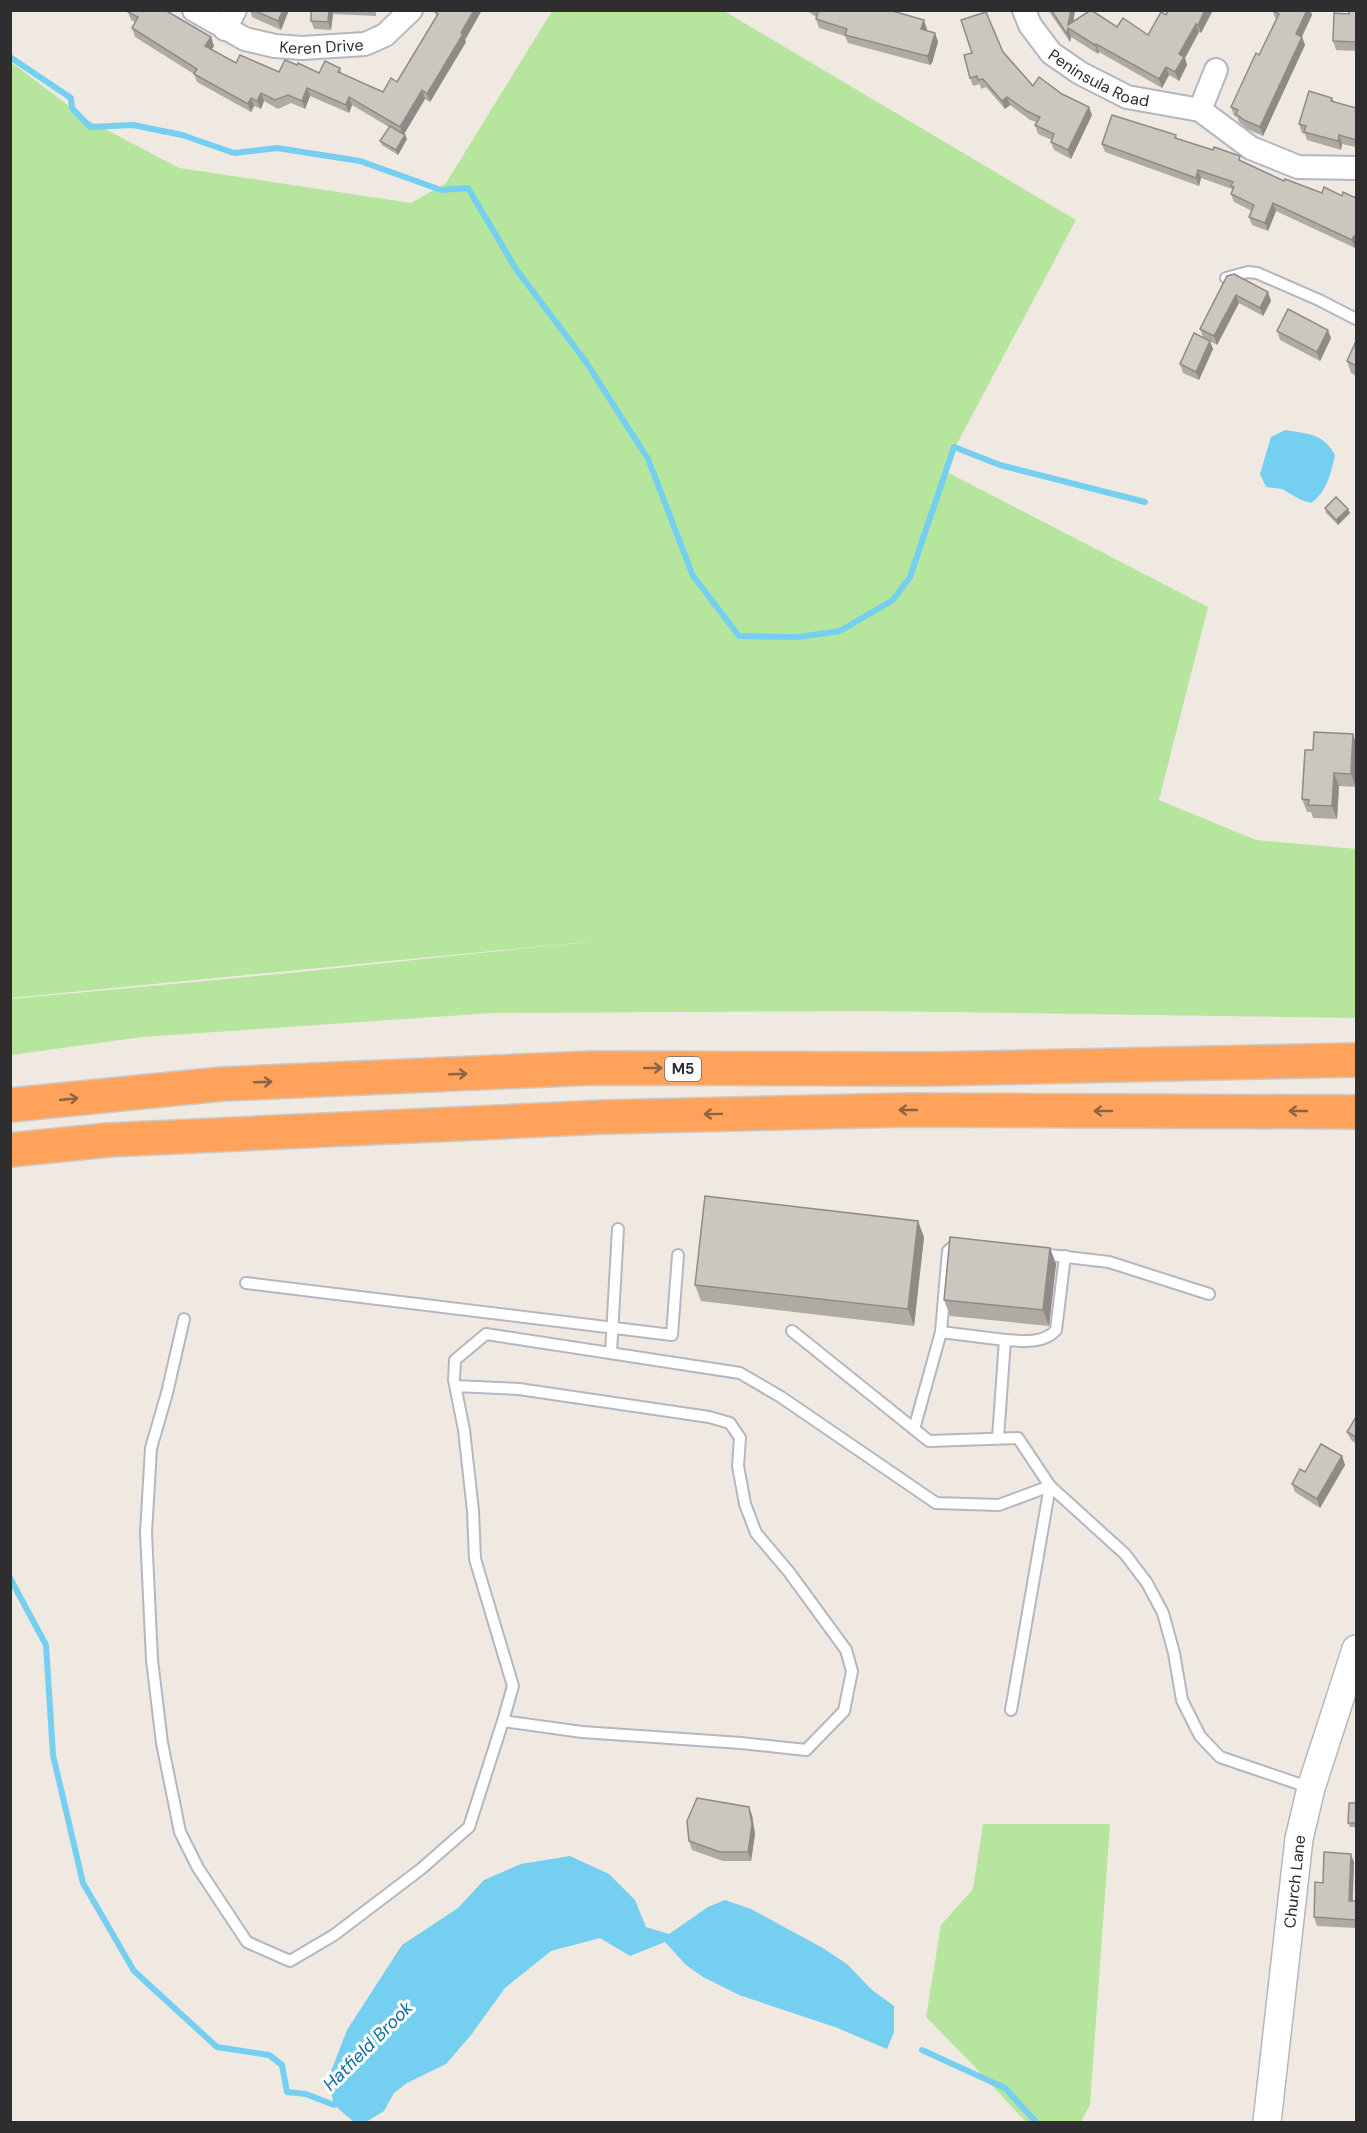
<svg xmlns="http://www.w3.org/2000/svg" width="1367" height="2133" viewBox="0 0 1367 2133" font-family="'DM Sans',sans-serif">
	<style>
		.green { fill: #b6e59e }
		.water { fill: #75cff0 }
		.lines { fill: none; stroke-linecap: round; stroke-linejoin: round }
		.stream { stroke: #75cff0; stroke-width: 6 }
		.service-casing { stroke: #b4b7c1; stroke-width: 14 }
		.minor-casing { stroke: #b4b7c1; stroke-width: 26 }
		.tertiary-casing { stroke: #b4b7c1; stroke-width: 30 }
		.motorway-casing { stroke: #c9c9c9; stroke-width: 36 }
		.service { stroke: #fff; stroke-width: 10 }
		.minor { stroke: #fff; stroke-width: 22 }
		.tertiary { stroke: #fff; stroke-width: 27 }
		.motorway { stroke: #ffa35c; stroke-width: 33 }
		.wall { fill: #afaba4 }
		.shaded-wall { fill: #8e8b86 }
		.building { fill: #cbc7bf; stroke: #8e8b86; stroke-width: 1.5 }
		.oneway { stroke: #8c6343 }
		.labels { text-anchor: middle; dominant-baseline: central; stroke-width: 6; stroke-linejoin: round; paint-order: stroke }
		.shield { fill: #fff; stroke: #6d6d6d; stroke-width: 1.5 }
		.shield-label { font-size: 15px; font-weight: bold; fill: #2e2e2e }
		.street-label { font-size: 16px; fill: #2e2e2e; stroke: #fff }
		.water-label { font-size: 18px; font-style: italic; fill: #0d6fa3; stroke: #fff }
	</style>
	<rect width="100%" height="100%" fill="#efe9e1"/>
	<g class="green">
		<path d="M 552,11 L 724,11 L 1076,220 L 943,470 L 1208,607 L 1159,800 L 1256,840 L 1356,849 L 1356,1018 L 872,1011 L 492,1013 L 142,1037 L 11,1055 L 11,999 L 290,973 L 606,940 L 11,998 L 11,62 L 86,119 L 179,168 L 411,203 L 446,183 Z"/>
		<path d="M 983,1824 L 1110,1824 L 1090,2105 L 1081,2122 L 1026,2122 L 973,2065 L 926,2017 L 941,1925 L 973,1889 Z"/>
	</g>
	<g class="water">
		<path d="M 1285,430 C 1308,434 1323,433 1335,455 C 1331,473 1327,492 1311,503 L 1301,500 L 1282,489 L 1266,487 L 1260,474 L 1271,437 Z"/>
		<path d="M 570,1856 L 609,1874 L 635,1900 L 646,1927 L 669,1934 L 708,1907 L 725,1900 L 751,1909 L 821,1947 L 847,1964 L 872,1990 L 894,2006 L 894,2032 L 887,2049 L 835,2027 L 739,1995 L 703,1977 L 686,1965 L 665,1942 L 630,1956 L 600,1938 L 551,1951 L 505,1988 L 471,2035 L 446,2064 L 407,2083 L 394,2093 L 384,2111 L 366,2122 L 354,2122 L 334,2105 L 328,2079 L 347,2030 L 402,1945 L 458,1908 L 484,1880 L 521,1864 Z"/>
	</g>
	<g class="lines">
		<g class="stream">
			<path d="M 10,57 L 71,98 L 72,108 L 90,127 L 133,125 L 182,135 L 234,153 L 277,148 L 360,161 L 441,190 L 468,188 L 516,269 L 586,362 L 648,459 L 693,576 L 739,636 L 798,637 L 840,631 L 893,600 L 910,577 L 954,447 L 1000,465 L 1145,502"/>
			<path d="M 10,1578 L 46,1645 L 53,1755 L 83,1883 L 134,1971 L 217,2047 L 269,2055 L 282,2065 L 287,2092 L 306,2094 L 334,2105 L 339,2099"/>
			<path d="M 922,2050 L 1005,2088 L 1036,2122"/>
		</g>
		<defs>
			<g id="service">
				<path d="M 1226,278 L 1248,272 L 1257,273 L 1319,300 L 1356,319"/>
				<path d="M 1041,1254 L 1109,1262 L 1209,1294"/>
				<path d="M 246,1283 L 672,1335 L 678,1255"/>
				<path d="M 184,1319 L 167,1393 L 151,1448 L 146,1533 L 152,1660 L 162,1743 L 180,1832 L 198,1868 L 247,1942 L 290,1961 L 334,1935 L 421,1869 L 469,1827 L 503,1721"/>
				<path d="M 792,1331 L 929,1441 L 1018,1438 L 1050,1486 L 1011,1710"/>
				<path d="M 941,1332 L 948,1251 L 954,1246 L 962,1246"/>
				<path d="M 1005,1340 C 1022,1341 1044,1344 1056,1330 L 1065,1256"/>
				<path d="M 611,1353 L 618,1229"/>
				<path d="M 455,1386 L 519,1389 L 709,1417 L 730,1423 L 740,1438 L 738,1466 L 745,1504 L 756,1533 L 789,1572 L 846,1650 L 852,1671 L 844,1711 L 806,1750 L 741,1743 L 582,1732 L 503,1721 L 513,1686 L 475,1559 L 473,1511 L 464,1430 L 454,1380 L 455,1360 L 486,1334 L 740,1373 L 781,1397 L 936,1503 L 999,1505 L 1050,1486 L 1125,1554 L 1147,1583 L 1163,1613 L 1174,1653 L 1182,1700 L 1200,1736 L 1220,1757 L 1311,1788"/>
				<path d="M 914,1429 L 941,1332 L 1005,1340 L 998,1438"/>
			</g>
			<g id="minor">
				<path id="s1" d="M 194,10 L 245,39 L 275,46 L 302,48 L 365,44 L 385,35 L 411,10"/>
				<path id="s2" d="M 1024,10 L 1030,25 L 1051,53 L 1080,73 L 1127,97 L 1200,110 L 1251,148 L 1298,167 L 1356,168"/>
				<path d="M 225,29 L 235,10"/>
				<path d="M 1200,110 L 1216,70"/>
			</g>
			<g id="tertiary">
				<path id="s3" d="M 1267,2122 L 1299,1839 L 1311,1788 L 1356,1649"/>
			</g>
			<g id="motorway">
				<path d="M 10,1105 L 222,1084 L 592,1068 L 930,1069 L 1356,1060"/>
				<path d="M 10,1150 L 108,1140 L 605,1117 L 907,1110 L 1356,1112"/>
			</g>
		</defs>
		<use href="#service" class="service-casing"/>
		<use href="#minor" class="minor-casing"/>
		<use href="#tertiary" class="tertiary-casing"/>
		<use href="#motorway" class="motorway-casing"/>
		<use href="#service" class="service"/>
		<use href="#minor" class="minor"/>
		<use href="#tertiary" class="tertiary"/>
		<use href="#motorway" class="motorway"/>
	</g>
	<g class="wall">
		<path d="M 250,10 L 289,10 L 281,30 L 252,17 Z"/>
		<path d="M 311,10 L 376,10 L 376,16 L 333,14 L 331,30 L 314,29 L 311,21 Z"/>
		<path d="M 436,10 L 482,10 L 465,40 L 466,42 L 430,102 L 425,99 L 404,134 L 405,135 L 407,139 L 398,155 L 382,145 L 380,141 L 389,127 L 352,105 L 349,113 L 310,96 L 305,109 L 291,103 L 278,109 L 264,101 L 261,109 L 254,106 L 251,112 L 197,82 L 194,74 L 135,37 L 132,28 L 135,22 L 131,20 L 128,12 L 211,37 L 214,46 L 212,49 L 236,63 L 279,72 L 297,65 L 319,73 L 340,68 L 342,74 L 383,92 L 397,82 L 437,16 L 435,12 Z"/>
		<path d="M 806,10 L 889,10 L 927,29 L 926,30 L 935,33 L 938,42 L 932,63 L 930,65 L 848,43 L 845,36 L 819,28 L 816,19 L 816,17 Z"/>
		<path d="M 1048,10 L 1075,10 L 1073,22 L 1117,27 L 1148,35 L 1166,15 L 1168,10 L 1213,10 L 1201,33 L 1199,32 L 1185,58 L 1187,65 L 1179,81 L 1169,75 L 1162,88 L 1099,52 L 1098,54 L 1071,37 L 1070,42 Z"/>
		<path d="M 1272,10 L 1310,10 L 1312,15 L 1302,37 L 1305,45 L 1263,136 L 1247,129 L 1239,122 L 1237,117 L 1234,116 L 1231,107 L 1259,55 L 1276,20 Z"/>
		<path d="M 1356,11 L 1356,51 L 1336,50 L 1333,41 L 1349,14 Z"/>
		<path d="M 1003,52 L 1033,86 L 1092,115 L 1071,159 L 1054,150 L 1051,142 L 1052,140 L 1038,134 L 1035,125 L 1037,122 L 1030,120 L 1010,105 L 1005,109 L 986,87 L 981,89 L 980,84 L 973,86 L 970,78 Z"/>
		<path d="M 1332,98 L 1334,102 L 1356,108 L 1356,147 L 1342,144 L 1341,150 L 1307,140 L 1305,134 L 1302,133 L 1299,124 Z"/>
		<path d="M 1176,135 L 1177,138 L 1242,162 L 1284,181 L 1322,193 L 1356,198 L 1356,245 L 1355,248 L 1276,211 L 1268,231 L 1252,225 L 1249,217 L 1252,211 L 1234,202 L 1231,194 L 1232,189 L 1201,178 L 1199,186 L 1105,152 L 1102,144 Z"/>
		<path d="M 1227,276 L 1271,301 L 1263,316 L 1239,303 L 1217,345 L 1210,341 L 1213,349 L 1199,380 L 1183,373 L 1180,364 L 1203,337 L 1200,329 Z"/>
		<path d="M 1277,331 L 1331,338 L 1320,361 L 1280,340 Z"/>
		<path d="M 1356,341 L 1356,376 L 1351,373 L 1347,361 Z"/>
		<path d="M 1325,508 L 1350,513 L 1338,525 L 1326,513 Z"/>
		<path d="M 1353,734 L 1356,787 L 1339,786 L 1337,819 L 1313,818 L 1311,812 L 1307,812 L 1302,799 L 1313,750 Z"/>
		<path d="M 924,1237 L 914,1326 L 701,1301 L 695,1285 Z"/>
		<path d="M 1050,1248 L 1056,1264 L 1049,1326 L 950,1316 L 944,1300 Z"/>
		<path d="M 1356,1417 L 1356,1444 L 1351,1440 L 1347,1432 Z"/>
		<path d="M 1342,1456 L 1345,1465 L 1320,1508 L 1295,1492 L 1292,1484 L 1305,1472 Z"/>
		<path d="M 1356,1803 L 1356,1827 L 1350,1827 L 1348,1823 Z"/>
		<path d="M 752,1815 L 755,1834 L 751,1861 L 723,1861 L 692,1850 L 689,1841 Z"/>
		<path d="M 1354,1862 L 1353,1901 L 1356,1902 L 1356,1928 L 1317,1926 L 1314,1917 L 1323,1883 Z"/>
	</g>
	<g class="shaded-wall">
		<path d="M 283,10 L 289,10 L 281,30 L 278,21 Z"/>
		<path d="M 329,10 L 331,10 L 333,14 L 331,30 L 328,22 Z"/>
		<path d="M 474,10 L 482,10 L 465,40 L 466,42 L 430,102 L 427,94 Z"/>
		<path d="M 1071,10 L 1075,10 L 1072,31 L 1068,25 Z"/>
		<path d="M 1205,10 L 1213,10 L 1201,33 L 1198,25 Z"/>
		<path d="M 1307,10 L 1310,10 L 1312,15 L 1299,42 L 1296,34 Z"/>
		<path d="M 924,20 L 927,29 L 924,37 L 921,29 Z"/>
		<path d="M 1196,24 L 1199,32 L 1185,58 L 1187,65 L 1179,81 L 1175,72 L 1179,54 Z"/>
		<path d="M 1068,28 L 1071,37 L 1070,42 L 1067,34 Z"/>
		<path d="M 935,33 L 938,42 L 932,63 L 930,65 L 927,56 Z"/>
		<path d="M 211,37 L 214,46 L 209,54 L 205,46 Z"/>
		<path d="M 1302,37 L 1305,45 L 1263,136 L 1260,127 Z"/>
		<path d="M 1096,44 L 1099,52 L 1098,54 L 1095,45 Z"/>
		<path d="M 1166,67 L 1169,75 L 1162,88 L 1159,79 Z"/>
		<path d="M 307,88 L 310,96 L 305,109 L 302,101 Z"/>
		<path d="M 422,90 L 425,99 L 403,136 L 400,127 Z"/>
		<path d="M 261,93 L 264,101 L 261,109 L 257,101 Z"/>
		<path d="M 349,97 L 352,105 L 349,113 L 346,105 Z"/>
		<path d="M 1007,97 L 1010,105 L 1005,109 L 1002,101 Z"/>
		<path d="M 251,98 L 254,106 L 251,112 L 248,104 Z"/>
		<path d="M 1089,107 L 1092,115 L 1071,159 L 1068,150 Z"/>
		<path d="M 405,135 L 407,139 L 398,155 L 396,150 Z"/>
		<path d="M 1339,135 L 1342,144 L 1341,150 L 1338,141 Z"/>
		<path d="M 1198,170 L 1201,178 L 1199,186 L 1196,178 Z"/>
		<path d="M 1273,203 L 1276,211 L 1268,231 L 1265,223 Z"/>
		<path d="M 1354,236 L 1356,243 L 1355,248 L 1352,240 Z"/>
		<path d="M 1268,292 L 1271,301 L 1263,316 L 1260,308 Z"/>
		<path d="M 1236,295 L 1239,303 L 1217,345 L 1214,336 Z"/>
		<path d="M 1328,330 L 1331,338 L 1320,361 L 1317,352 Z"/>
		<path d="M 1210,341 L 1213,349 L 1199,380 L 1196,372 Z"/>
		<path d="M 1348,509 L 1350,513 L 1338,525 L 1336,520 Z"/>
		<path d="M 1353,734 L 1356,743 L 1356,787 L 1351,774 Z"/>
		<path d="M 1334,773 L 1339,786 L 1337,819 L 1332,806 Z"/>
		<path d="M 918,1221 L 924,1237 L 914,1326 L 908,1309 Z"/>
		<path d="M 1050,1248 L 1056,1264 L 1049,1326 L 1043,1310 Z"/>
		<path d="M 1342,1456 L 1345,1465 L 1320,1508 L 1317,1499 Z"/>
		<path d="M 749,1807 L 752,1815 L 755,1834 L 751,1861 L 748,1852 Z"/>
		<path d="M 1351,1854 L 1354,1862 L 1352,1910 L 1349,1901 Z"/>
	</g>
	<g class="building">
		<path d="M 129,10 L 165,10 L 211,37 L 205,46 L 236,63 L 240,55 L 279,72 L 285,60 L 297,65 L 298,63 L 319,73 L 325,61 L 340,68 L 338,72 L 383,92 L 391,78 L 397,82 L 438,14 L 435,12 L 436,10 L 474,10 L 461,33 L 463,34 L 427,94 L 422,90 L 400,127 L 349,97 L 346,105 L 307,88 L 302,101 L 288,95 L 275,100 L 261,93 L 257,101 L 251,98 L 248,104 L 194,74 L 197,69 L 132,28 L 138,17 L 128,12 Z"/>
		<path d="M 253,10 L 283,10 L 278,21 Z"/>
		<path d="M 311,10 L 329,10 L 328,22 L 311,21 Z"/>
		<path d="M 816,10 L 889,10 L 924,20 L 921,29 L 935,33 L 929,54 L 927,56 L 845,35 L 847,29 L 816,19 L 818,12 Z"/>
		<path d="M 1051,10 L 1071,10 L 1068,25 L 1091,10 L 1117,27 L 1123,18 L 1148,35 L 1161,12 L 1166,15 L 1168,10 L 1205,10 L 1198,25 L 1196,24 L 1179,54 L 1184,57 L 1175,72 L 1166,67 L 1159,79 L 1096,44 L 1095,45 L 1068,28 L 1067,34 Z"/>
		<path d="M 1272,10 L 1307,10 L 1296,34 L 1302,37 L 1260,127 L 1244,120 L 1236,114 L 1238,110 L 1231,107 L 1256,53 L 1259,55 L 1279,14 Z"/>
		<path d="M 1349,10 L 1356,11 L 1356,42 L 1333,41 L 1334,13 L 1349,14 Z"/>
		<path d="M 986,12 L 1003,52 L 1033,86 L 1039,77 L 1062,94 L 1089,107 L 1068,150 L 1051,142 L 1054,134 L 1035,125 L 1040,117 L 1027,111 L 1007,97 L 1002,101 L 983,79 L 978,80 L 977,76 L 970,78 L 964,55 L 972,53 L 961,20 Z"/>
		<path d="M 1309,91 L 1332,98 L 1331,101 L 1356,108 L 1356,140 L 1339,135 L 1338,141 L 1304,132 L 1306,126 L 1299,124 Z"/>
		<path d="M 1112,115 L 1176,135 L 1175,138 L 1213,150 L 1214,147 L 1240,156 L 1239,160 L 1284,181 L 1285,179 L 1322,193 L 1324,187 L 1342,196 L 1343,192 L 1356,198 L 1356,237 L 1354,236 L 1352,240 L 1273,203 L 1265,223 L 1249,217 L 1254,205 L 1231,194 L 1234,187 L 1231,186 L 1233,182 L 1198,170 L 1196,178 L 1102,144 Z"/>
		<path d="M 390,126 L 405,135 L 396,150 L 380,141 Z"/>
		<path d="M 1234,274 L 1268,292 L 1260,308 L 1236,295 L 1214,336 L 1200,329 L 1227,276 Z"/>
		<path d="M 1288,309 L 1328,330 L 1317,352 L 1277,331 Z"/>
		<path d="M 1194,333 L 1210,341 L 1196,372 L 1180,364 Z"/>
		<path d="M 1356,341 L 1356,366 L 1347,361 Z"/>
		<path d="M 1336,497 L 1348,509 L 1336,520 L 1325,508 Z"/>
		<path d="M 1314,732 L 1353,734 L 1351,774 L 1334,773 L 1332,806 L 1308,805 L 1309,800 L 1302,799 L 1305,750 L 1313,750 Z"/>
		<path d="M 705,1196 L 918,1221 L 908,1309 L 695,1285 Z"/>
		<path d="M 950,1237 L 1050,1248 L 1043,1310 L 944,1300 Z"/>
		<path d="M 1356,1417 L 1356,1437 L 1347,1432 Z"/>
		<path d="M 1321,1444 L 1342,1456 L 1317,1499 L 1292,1484 L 1300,1469 L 1305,1472 Z"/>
		<path d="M 697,1798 L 749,1807 L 752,1825 L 748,1852 L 720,1852 L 689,1841 L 687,1821 Z"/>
		<path d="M 1349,1803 L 1356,1803 L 1356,1823 L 1348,1823 Z"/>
		<path d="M 1324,1852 L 1351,1854 L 1349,1901 L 1356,1901 L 1356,1920 L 1314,1917 L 1315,1882 L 1323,1883 Z"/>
	</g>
	<defs><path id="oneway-shaft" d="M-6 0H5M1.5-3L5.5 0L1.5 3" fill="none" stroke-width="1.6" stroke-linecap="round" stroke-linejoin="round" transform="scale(1.5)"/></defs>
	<g class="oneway">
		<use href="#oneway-shaft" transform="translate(653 1068)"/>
		<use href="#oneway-shaft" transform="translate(458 1074) rotate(-2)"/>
		<use href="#oneway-shaft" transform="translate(263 1082) rotate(-2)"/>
		<use href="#oneway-shaft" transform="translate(69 1099) rotate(-6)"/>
		<use href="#oneway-shaft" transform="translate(908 1110) rotate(180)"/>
		<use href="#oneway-shaft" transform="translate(1103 1111) rotate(-180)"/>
		<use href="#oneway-shaft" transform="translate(1298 1111) rotate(-180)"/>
		<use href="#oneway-shaft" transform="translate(713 1114) rotate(179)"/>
	</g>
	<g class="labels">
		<rect class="shield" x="665" y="1057" width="36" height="24" rx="4.5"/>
		<g class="shield-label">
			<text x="683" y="1069">M5</text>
		</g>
		<g class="street-label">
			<text stroke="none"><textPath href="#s1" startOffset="136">Keren Drive</textPath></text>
			<text stroke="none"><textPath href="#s2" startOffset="106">Peninsula Road</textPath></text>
			<text stroke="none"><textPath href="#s3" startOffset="242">Church Lane</textPath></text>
		</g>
		<g class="water-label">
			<text transform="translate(368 2046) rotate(-45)">Hatfield Brook</text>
		</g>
	</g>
	<rect width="1367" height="2133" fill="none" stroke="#2e2e2e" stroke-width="24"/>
</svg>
